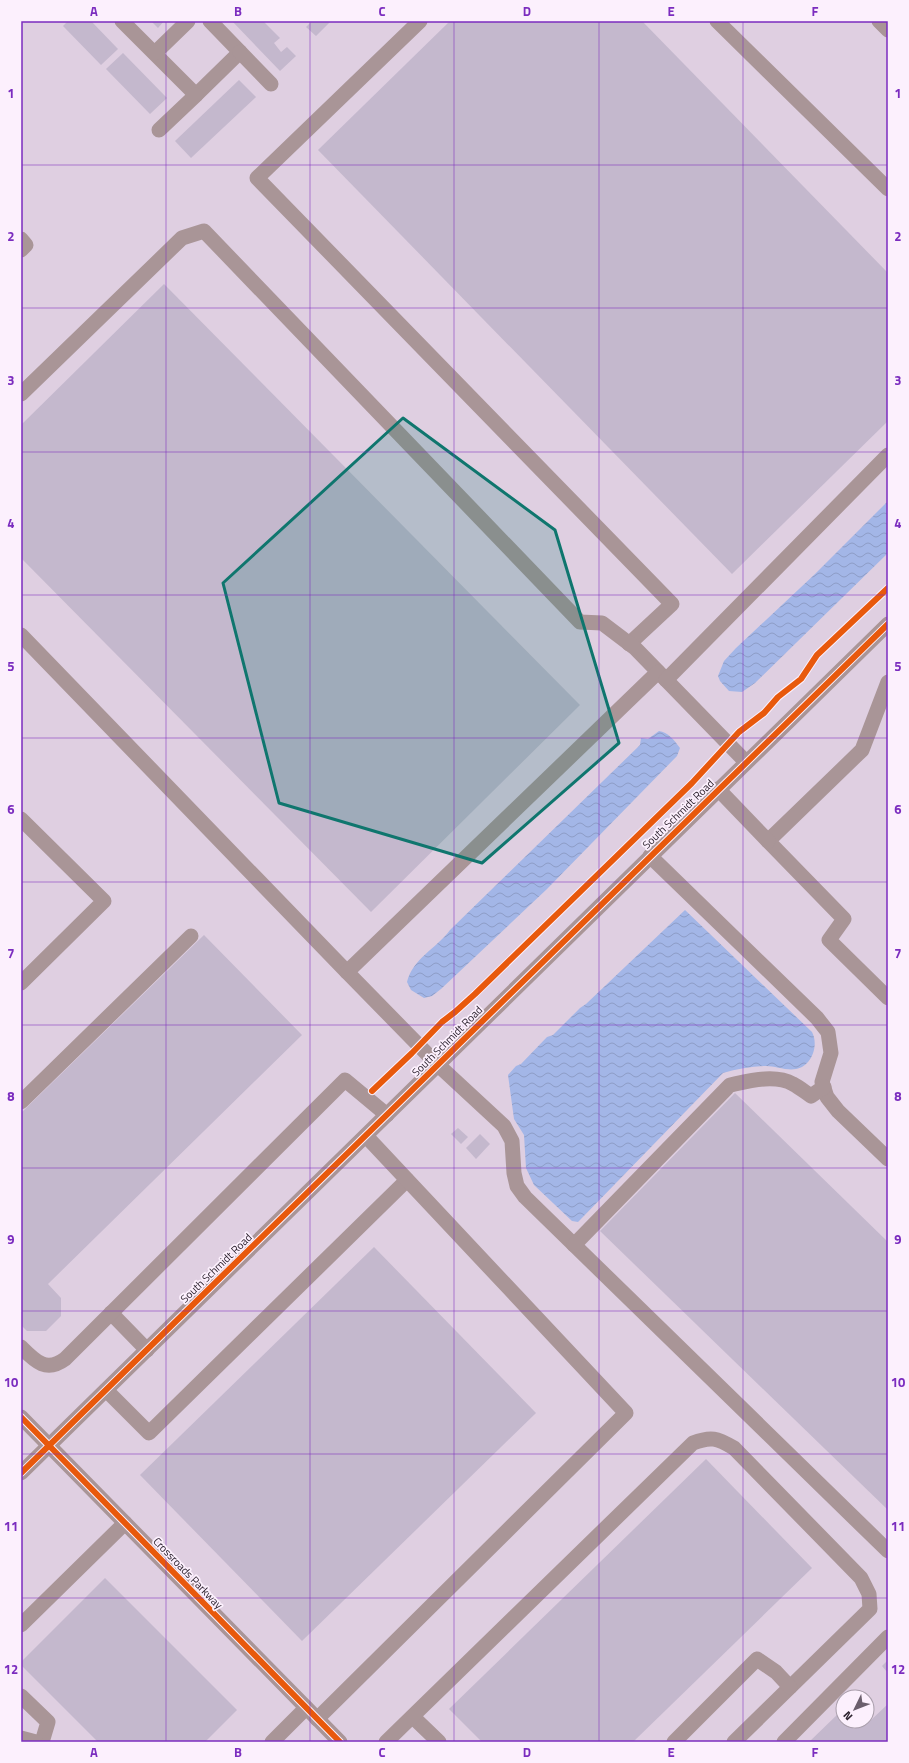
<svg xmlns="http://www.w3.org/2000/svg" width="909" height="1763" viewBox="0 0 909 1763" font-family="'Titillium Web',sans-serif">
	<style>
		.water { fill: url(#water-waves) }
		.building { fill: #c4b8cd }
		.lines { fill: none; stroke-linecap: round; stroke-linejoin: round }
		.minor { stroke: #a99597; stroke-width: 15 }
		.cycleway-casing { stroke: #fcf0fd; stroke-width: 8 }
		.cycleway { stroke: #e8590c; stroke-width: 6 }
		.marked { fill: #0f766e; fill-opacity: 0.2; stroke: #0f766e; stroke-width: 3; stroke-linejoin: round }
		.grid { fill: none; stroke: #7b2cbf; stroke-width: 1; stroke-opacity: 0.55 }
		.labels { text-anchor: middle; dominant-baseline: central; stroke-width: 3.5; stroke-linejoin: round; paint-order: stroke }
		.street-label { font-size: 11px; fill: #2d232f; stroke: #fcf0fd }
		.neatline { fill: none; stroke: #7b2cbf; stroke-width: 1.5 }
		.grid-label { font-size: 13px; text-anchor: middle; font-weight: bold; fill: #7b2cbf }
	</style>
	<defs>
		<pattern id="water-waves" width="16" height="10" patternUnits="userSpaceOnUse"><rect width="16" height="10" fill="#a3b6e7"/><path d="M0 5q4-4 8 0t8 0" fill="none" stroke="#8d9cc6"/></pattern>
	</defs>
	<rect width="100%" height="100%" fill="#dfcfe1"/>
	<g class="water">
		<path d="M 888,501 L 888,553 L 755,683 L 742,692 L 729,691 L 720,681 L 718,676 L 724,661 L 736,648 L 815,574 Z"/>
		<path d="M 659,731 C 668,732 674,740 680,748 L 677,756 L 547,889 L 441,989 L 432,996 L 424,998 L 411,990 L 407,982 C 413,958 436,949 450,930 L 640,745 L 641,738 L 648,739 Z"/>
		<path d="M 685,910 L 812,1032 C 819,1045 812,1066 796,1069 C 787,1071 775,1066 766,1066 C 752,1066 737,1069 723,1073 L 580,1220 L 578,1222 L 572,1221 L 534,1185 L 526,1168 L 524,1135 L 514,1119 L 508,1075 L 516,1066 L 521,1064 L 547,1037 L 553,1035 L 580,1008 L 586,1004 Z"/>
	</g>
	<g class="building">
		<path d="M 68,21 L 91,21 L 118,49 L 101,65 L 63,26 Z"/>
		<path d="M 151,21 L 164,21 L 158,28 Z"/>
		<path d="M 232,21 L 263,21 L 280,38 L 274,43 L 281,52 L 287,47 L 296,56 L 280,71 Z"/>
		<path d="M 310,21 L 329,21 L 330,22 L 316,36 L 306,27 L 311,22 Z"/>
		<path d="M 450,21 L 642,21 L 888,273 L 888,421 L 732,574 L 318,150 Z"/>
		<path d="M 123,53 L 167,98 L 150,114 L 106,69 Z"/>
		<path d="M 239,80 L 256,97 L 191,158 L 175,141 Z"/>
		<path d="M 164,284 L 580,705 L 371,912 L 21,558 L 21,425 Z"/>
		<path d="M 204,935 L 302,1035 L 48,1284 L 61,1298 L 61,1316 L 46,1331 L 27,1331 L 21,1325 L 21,1113 Z"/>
		<path d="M 735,1093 L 888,1242 L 888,1510 L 600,1231 Z"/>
		<path d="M 458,1128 L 468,1137 L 461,1144 L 451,1134 Z"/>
		<path d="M 480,1134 L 490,1144 L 476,1159 L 466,1148 Z"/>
		<path d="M 374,1247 L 536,1413 L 302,1641 L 140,1475 Z"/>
		<path d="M 706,1459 L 812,1568 L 633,1742 L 482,1742 L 449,1709 Z"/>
		<path d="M 105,1578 L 237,1710 L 205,1742 L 98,1742 L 21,1665 L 21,1662 Z"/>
		<path d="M 888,1660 L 888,1673 L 882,1666 Z"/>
		<path d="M 888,1704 L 888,1742 L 809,1742 L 839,1713 L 843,1718 L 843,1721 L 846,1721 L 854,1729 L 862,1721 L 867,1721 L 867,1718 L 870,1721 Z"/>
	</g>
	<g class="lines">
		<g class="minor">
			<path d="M 122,21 L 196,95 L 240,52 L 210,21"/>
			<path d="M 420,21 L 257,178 L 672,604 L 629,644"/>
			<path d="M 717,21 L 888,189"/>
			<path d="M 879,21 L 888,30"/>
			<path d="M 240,52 L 271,84"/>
			<path d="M 155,53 L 188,21"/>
			<path d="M 159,130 L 196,95"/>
			<path d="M 21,239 L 26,245 L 21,250"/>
			<path d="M 21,394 L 182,238 L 204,231 L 580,622 L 602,623 L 635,648 L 746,762"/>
			<path d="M 21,635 L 347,972"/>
			<path d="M 658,672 L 347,972 L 437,1064 L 504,1126 L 512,1141 L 514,1173 L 517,1186 L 525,1197 L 888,1551"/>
			<path d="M 666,680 L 888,455"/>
			<path d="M 888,682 L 862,750 L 768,841 L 844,919 L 829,940 L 888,998"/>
			<path d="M 718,789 L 768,841"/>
			<path d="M 21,819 L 104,901 L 21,983"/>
			<path d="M 650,856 L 817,1018 L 828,1032 L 831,1053 L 822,1082 L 827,1097 L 838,1111 L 888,1159"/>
			<path d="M 21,1102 L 191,936"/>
			<path d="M 574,1245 L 730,1085 C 749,1081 775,1074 793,1084 C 799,1087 805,1092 811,1096 L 824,1087"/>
			<path d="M 111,1313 L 147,1350"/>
			<path d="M 21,1347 C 35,1361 46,1373 65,1359 L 345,1080 L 387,1115"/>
			<path d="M 106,1390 L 149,1433 L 407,1180"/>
			<path d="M 21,1417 L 340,1742"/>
			<path d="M 21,1473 L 888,624"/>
			<path d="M 21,1625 L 125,1523"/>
			<path d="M 21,1696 L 48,1722 L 42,1742"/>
			<path d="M 413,1717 L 439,1742"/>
			<path d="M 317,1719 L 626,1413 L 366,1136"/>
			<path d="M 21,1738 L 36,1742"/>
			<path d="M 272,1742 L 306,1708"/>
			<path d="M 386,1742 L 693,1443 C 711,1436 717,1438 734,1448 L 861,1578 L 869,1594 L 870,1609 L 734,1742"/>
			<path d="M 674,1742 L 757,1659 L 776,1672 L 790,1687"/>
			<path d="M 784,1742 L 888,1637"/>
		</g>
		<defs>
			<g id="cycleway">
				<path d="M 372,1091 L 412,1053 L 442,1022 L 455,1012 L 475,994 L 692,783 L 739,732 L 764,713 L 778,697 L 801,679 L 817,655 L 888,588"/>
				<path d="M 21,1417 L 340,1742"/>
				<path d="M 21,1473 L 888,624"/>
			</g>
		</defs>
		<use href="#cycleway" class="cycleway-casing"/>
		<use href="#cycleway" class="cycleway"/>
	</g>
	<path class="marked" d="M 403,418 L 555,530 L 619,743 L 482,863 L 279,803 L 223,583 Z"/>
	<path class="grid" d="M 166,21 L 166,1742M 310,21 L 310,1742M 454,21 L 454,1742M 599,21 L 599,1742M 743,21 L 743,1742M 21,165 L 888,165M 21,308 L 888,308M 21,452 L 888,452M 21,595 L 888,595M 21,738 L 888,738M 21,882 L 888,882M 21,1025 L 888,1025M 21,1168 L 888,1168M 21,1311 L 888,1311M 21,1454 L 888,1454M 21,1598 L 888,1598"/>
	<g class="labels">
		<g class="street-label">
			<text transform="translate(678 814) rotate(-44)">South Schmidt Road</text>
			<text transform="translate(447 1041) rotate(-45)">South Schmidt Road</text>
			<text transform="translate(216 1268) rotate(-44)">South Schmidt Road</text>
			<text transform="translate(188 1573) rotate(46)">Crossroads Parkway</text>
		</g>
	</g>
	<rect width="909" height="1763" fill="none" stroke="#fcf0fd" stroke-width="44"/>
	<g transform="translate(855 1709) rotate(227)"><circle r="19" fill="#fcf0fd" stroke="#a99eab"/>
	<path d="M0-3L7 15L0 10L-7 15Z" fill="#6b5f6d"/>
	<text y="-6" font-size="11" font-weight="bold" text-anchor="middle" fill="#2d232f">N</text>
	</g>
	<rect x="22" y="22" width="865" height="1719" class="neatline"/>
	<g class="grid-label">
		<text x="94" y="16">A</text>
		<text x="238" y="16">B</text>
		<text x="382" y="16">C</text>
		<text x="527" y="16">D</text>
		<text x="671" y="16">E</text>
		<text x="815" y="16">F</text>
		<text x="11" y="98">1</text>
		<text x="898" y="98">1</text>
		<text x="11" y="241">2</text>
		<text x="898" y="241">2</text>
		<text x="11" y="385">3</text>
		<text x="898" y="385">3</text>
		<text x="11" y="528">4</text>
		<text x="898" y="528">4</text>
		<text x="11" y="671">5</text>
		<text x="898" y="671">5</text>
		<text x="11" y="814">6</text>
		<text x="898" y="814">6</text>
		<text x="11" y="958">7</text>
		<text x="898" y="958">7</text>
		<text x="11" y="1101">8</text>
		<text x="898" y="1101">8</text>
		<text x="11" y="1244">9</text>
		<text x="898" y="1244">9</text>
		<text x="11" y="1387">10</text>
		<text x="898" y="1387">10</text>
		<text x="11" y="1531">11</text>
		<text x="898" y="1531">11</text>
		<text x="11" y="1674">12</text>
		<text x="898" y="1674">12</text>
		<text x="94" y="1757">A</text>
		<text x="238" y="1757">B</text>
		<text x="382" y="1757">C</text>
		<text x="527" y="1757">D</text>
		<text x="671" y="1757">E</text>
		<text x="815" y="1757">F</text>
	</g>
</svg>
